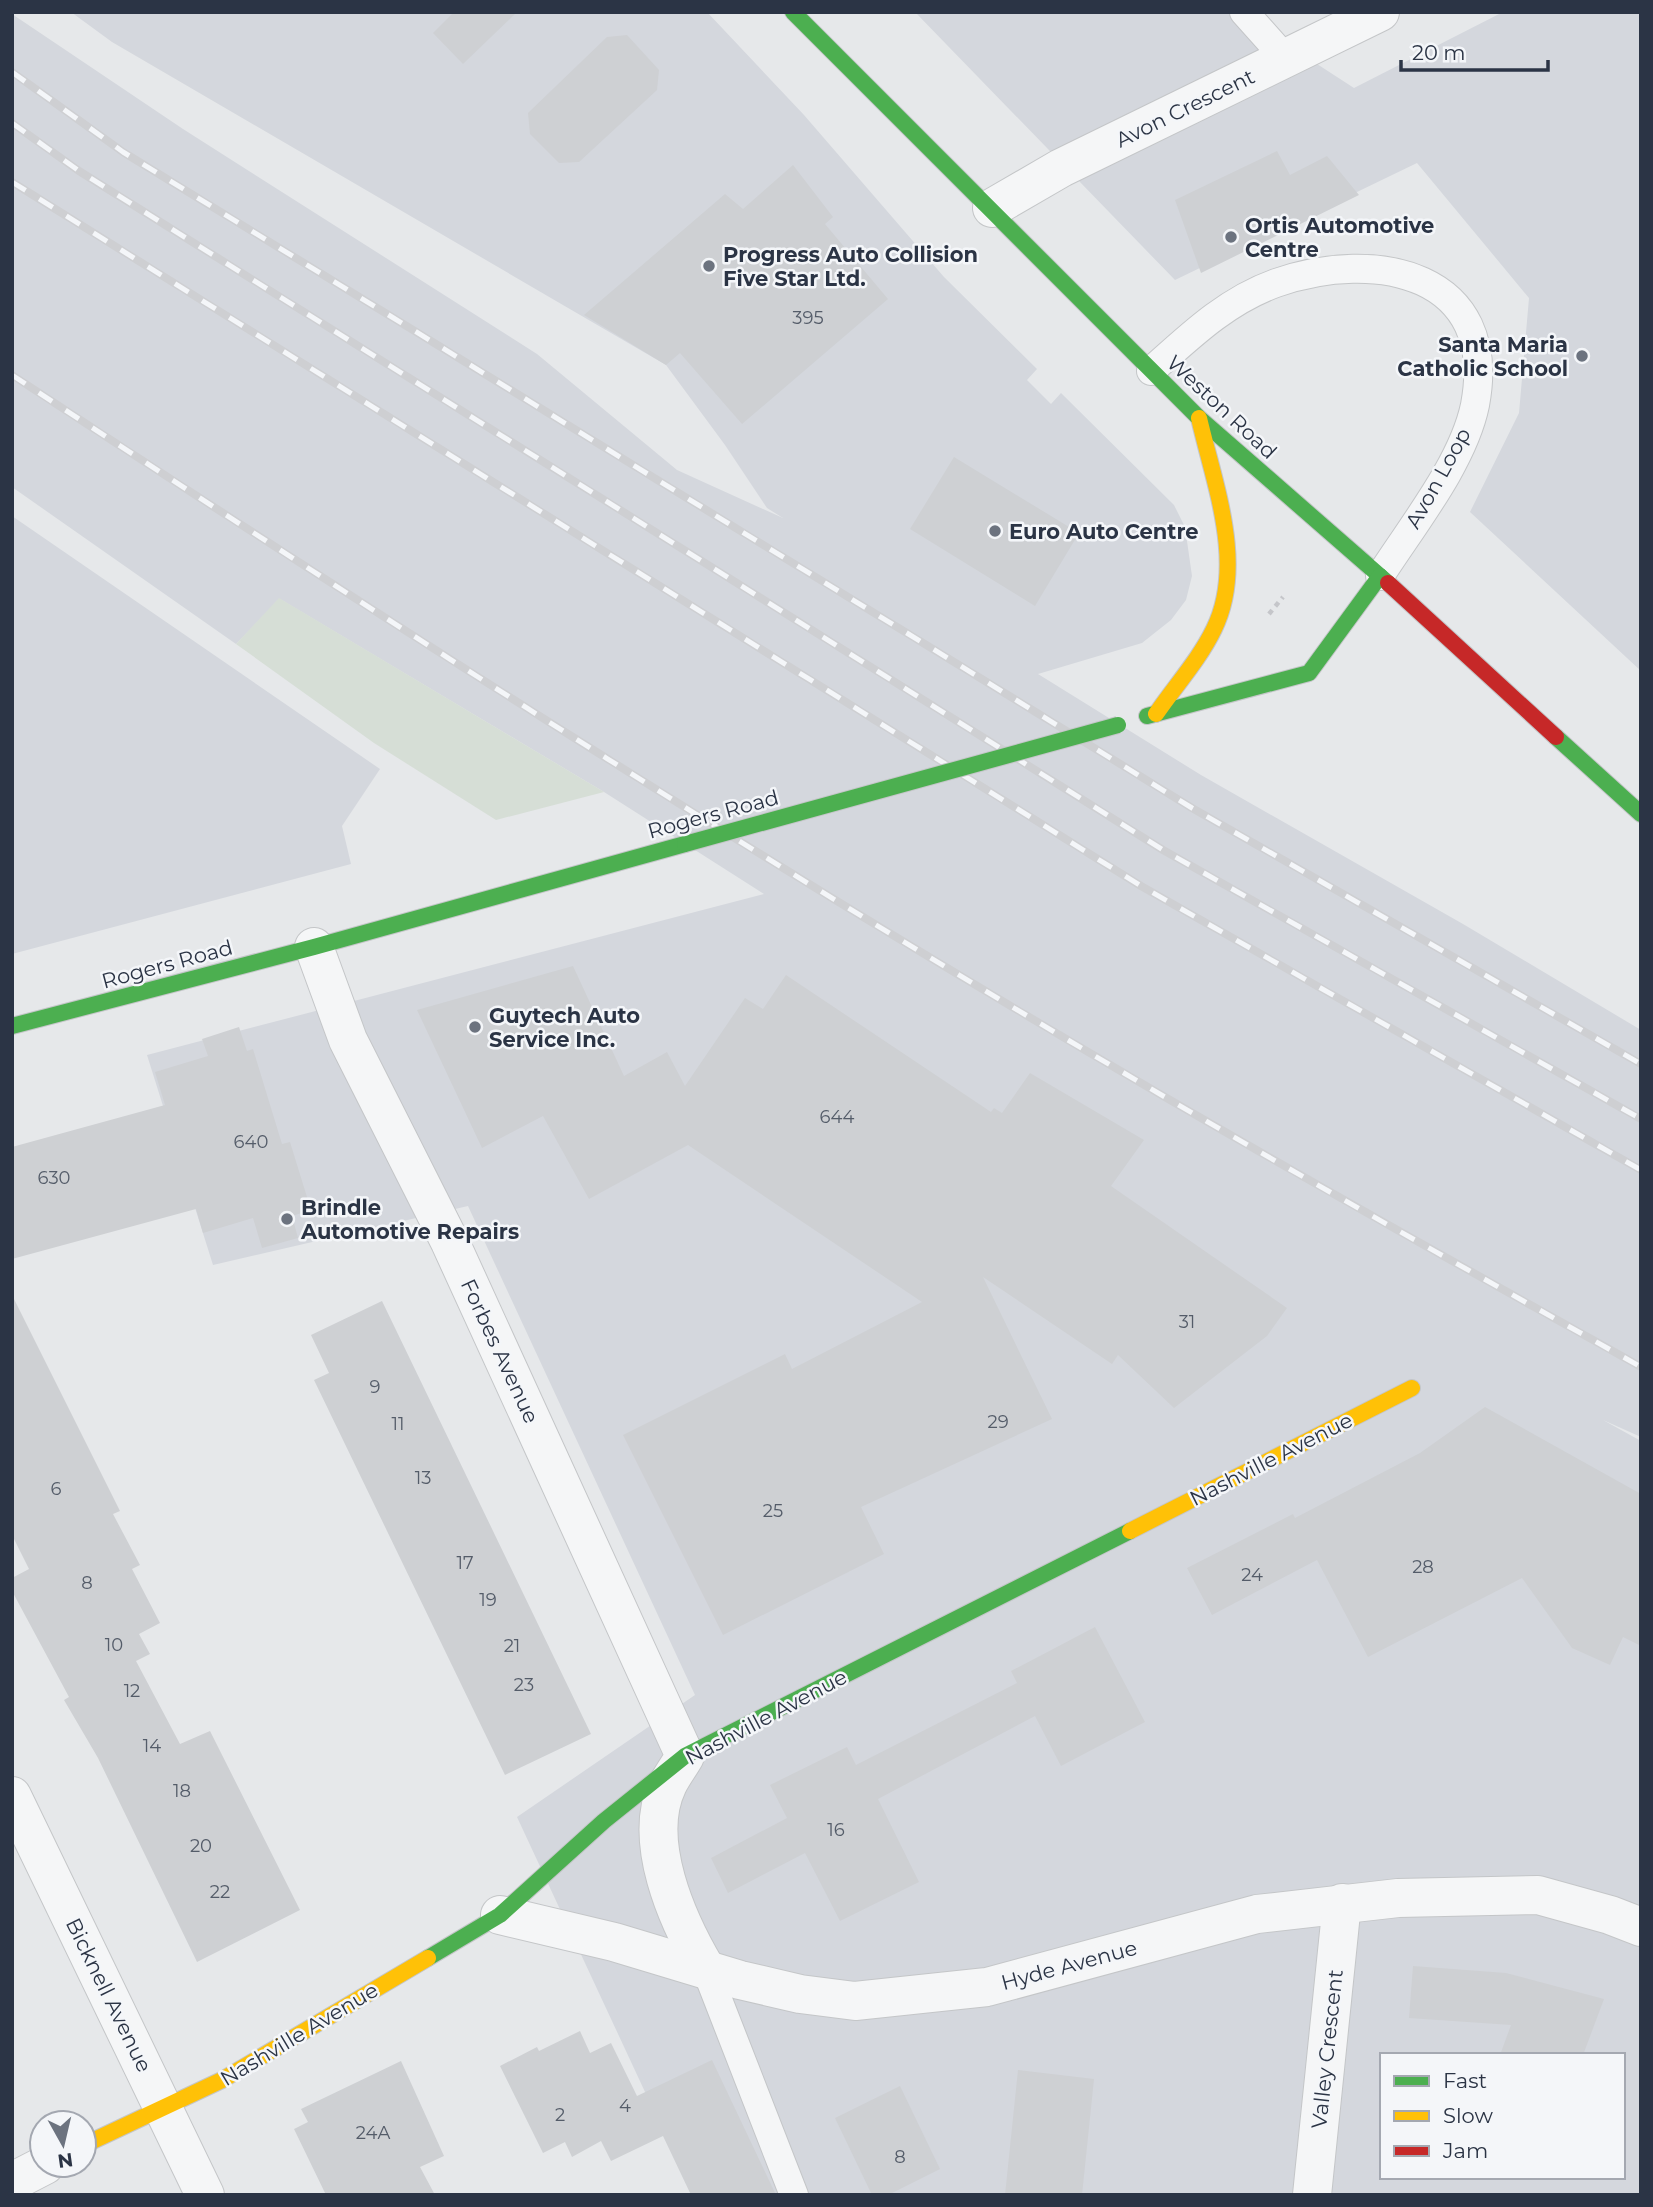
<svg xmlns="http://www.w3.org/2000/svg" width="1653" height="2207" viewBox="0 0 1653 2207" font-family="Montserrat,sans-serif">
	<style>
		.built { fill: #d4d7dd; fill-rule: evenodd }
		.green { fill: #d6ded6 }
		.building { fill: #ced0d3 }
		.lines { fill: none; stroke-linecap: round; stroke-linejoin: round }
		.lane-casing { stroke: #c4c6c8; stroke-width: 30 }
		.street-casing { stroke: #c4c6c8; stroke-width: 40 }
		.fast-casing { stroke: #c4c6c8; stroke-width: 18 }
		.slow-casing { stroke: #c4c6c8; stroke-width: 18 }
		.jam-casing { stroke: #c4c6c8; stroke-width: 18 }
		.path { stroke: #c5c6ca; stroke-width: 4.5; stroke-dasharray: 5 5; stroke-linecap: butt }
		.lane { stroke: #f5f6f7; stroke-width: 28 }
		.street { stroke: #f5f6f7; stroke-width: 38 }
		.fast { stroke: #4caf50; stroke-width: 16 }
		.slow { stroke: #ffc107; stroke-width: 16 }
		.jam { stroke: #c62828; stroke-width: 16 }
		.rail-casing { stroke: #cecfd2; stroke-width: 8 }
		.rail { stroke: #f4f6f9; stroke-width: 5; stroke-dasharray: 16; stroke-linecap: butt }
		.fast-bridge-casing { stroke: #c4c6c8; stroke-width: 18; stroke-linecap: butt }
		.fast-bridge { stroke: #4caf50; stroke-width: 16 }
		.poi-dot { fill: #6c737f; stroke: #f4f6f9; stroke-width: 2.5 }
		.labels { text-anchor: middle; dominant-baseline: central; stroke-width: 5; stroke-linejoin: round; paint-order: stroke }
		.number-label { font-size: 18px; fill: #545c69 }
		.street-label { font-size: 21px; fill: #2b3445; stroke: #f4f6f9 }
		.poi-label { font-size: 21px; font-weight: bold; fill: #2b3445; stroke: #f4f6f9; text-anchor: start }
	</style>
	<rect width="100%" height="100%" fill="#e6e8ea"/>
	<g class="built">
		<path d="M 71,12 L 707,12 L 804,115 L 944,277 L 1037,369 L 1027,380 L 1051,404 L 1061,393 L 1174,505 L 1185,527 L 1192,576 L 1186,600 L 1171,620 L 1142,643 L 1038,674 L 1201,775 L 1463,924 L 1641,1030 L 1641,1437 L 1603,1420 L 1641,1441 L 1641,2195 L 693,2195 L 517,1817 L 695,1695 L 468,1206 L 213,1265 L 147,1055 L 764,894 L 604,792 L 280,599 L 236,644 L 12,487 L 12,14 L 183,129 L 537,354 L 677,470 L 783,518 L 767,508 L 725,445 L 666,365 L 112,42 ZM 1382,2055 L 1623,2055 L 1623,2177 L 1382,2177 Z"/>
		<path d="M 915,12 L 1247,12 L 1266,31 L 1354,88 L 1503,12 L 1641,12 L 1641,671 L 1470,512 L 1519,413 L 1529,298 L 1417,163 L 1175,280 Z"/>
		<path d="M 12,516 L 380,769 L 342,826 L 351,864 L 12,954 Z"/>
	</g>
	<path class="green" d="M 279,598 L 604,792 L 496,820 L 374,743 L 236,644 Z"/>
	<g class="building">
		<path d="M 454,12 L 517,12 L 463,64 L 433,33 Z"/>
		<path d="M 627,35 L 659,70 L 657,90 L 579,162 L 559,163 L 530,134 L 528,113 L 607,37 Z"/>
		<path d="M 1277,151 L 1290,175 L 1327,156 L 1359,195 L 1201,273 L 1175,200 Z"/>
		<path d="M 793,165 L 833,217 L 825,224 L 888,299 L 742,424 L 680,353 L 666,365 L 584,315 L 725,194 L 743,209 Z"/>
		<path d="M 954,457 L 1079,533 L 1035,606 L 910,529 Z"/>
		<path d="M 573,966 L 624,1076 L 667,1052 L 685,1086 L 745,998 L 763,1009 L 786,975 L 991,1112 L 994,1108 L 1002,1113 L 1030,1073 L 1144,1140 L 1111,1186 L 1287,1308 L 1267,1336 L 1174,1408 L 1118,1355 L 1112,1364 L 983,1277 L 1052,1419 L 861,1507 L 884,1554 L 723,1635 L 623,1435 L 785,1354 L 792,1369 L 922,1302 L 688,1145 L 589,1199 L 543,1116 L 482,1148 L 417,1010 Z"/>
		<path d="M 239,1027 L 247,1051 L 253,1049 L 282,1144 L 290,1142 L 311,1210 L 292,1216 L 298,1238 L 262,1248 L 253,1218 L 203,1233 L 196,1209 L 12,1259 L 12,1147 L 165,1105 L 155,1072 L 208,1056 L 202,1039 Z"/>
		<path d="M 12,1295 L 120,1511 L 113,1514 L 140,1565 L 132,1569 L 160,1623 L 139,1634 L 150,1654 L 136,1661 L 180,1744 L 210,1731 L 300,1910 L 197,1962 L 98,1758 L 64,1700 L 69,1697 L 12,1591 L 12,1578 L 29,1569 L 12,1535 Z"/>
		<path d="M 382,1301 L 591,1734 L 505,1775 L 314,1380 L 329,1373 L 311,1335 Z"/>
		<path d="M 1485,1407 L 1641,1494 L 1641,1646 L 1623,1637 L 1610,1665 L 1572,1648 L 1522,1578 L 1368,1657 L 1317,1560 L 1212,1615 L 1187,1568 L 1293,1514 L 1295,1518 L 1420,1453 Z"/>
		<path d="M 1095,1627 L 1145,1722 L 1061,1766 L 1035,1716 L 878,1799 L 919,1882 L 840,1921 L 805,1853 L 728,1893 L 711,1858 L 787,1818 L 770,1785 L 847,1747 L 856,1765 L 1017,1683 L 1011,1671 Z"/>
		<path d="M 1413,1966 L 1506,1973 L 1604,1999 L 1583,2055 L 1500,2055 L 1511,2025 L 1409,2018 Z"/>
		<path d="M 580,2031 L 590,2053 L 611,2043 L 637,2096 L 712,2060 L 776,2195 L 691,2195 L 663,2136 L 611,2161 L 601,2141 L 572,2157 L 565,2142 L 543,2153 L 500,2066 L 537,2047 L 539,2051 Z"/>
		<path d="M 401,2061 L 444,2156 L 420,2167 L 435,2195 L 326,2195 L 294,2129 L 308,2122 L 301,2109 Z"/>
		<path d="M 1018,2070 L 1094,2079 L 1082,2195 L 1005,2195 Z"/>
		<path d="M 900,2086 L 940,2169 L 888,2195 L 872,2195 L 835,2118 Z"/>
	</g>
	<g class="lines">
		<defs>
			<g id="lane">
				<path d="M 1244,12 L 1286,59"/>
				<path d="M 1151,371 C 1190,336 1226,301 1276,283 C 1376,248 1500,273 1475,405 C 1463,463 1412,526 1380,576"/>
				<path d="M 706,1969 L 794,2195"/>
			</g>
			<g id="street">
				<path d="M 992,208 L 1061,168 L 1380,12"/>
				<path d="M 314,947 L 348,1040 L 450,1242 L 685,1756 C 680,1765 673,1774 668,1784 C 641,1840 677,1920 706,1969"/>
				<path d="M 12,1796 L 205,2195"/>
				<path d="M 500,1915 L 614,1942 L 740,1980 L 800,1994 L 855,2001 L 987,1987 L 1257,1914 L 1398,1898 L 1538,1895 L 1610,1915 L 1641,1927"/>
				<path d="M 12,2182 L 45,2165"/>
				<path d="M 1312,2195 L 1342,1903"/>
			</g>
			<g id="fast">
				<path d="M 793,12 L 1199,418 L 1388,583"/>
				<path d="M 1147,716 L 1309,673 L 1380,576"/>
				<path d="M 1556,737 L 1641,814"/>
				<path d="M 12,1026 L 314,947 L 685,844"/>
				<path d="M 428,1958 L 500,1915 L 604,1821 L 685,1756 L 1130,1531"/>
			</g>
			<g id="slow">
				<path d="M 1156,714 C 1175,686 1199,660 1214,629 C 1246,564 1214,484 1199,418"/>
				<path d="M 1130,1531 L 1412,1388"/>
				<path d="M 84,2145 L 222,2080 L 428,1958"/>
			</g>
			<path id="jam" d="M 1388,583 L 1556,737"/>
		</defs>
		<use href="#lane" class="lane-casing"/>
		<use href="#street" class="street-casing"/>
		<use href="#fast" class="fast-casing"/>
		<use href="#slow" class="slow-casing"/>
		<use href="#jam" class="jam-casing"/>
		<path class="path" d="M 1269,614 L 1283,597"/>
		<use href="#lane" class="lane"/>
		<use href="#street" class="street"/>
		<use href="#fast" class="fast"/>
		<use href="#slow" class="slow"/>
		<use href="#jam" class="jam"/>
		<defs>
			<g id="rail">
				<path d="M 12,72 L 123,152 L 1192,808 L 1641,1064"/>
				<path d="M 12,123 L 79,171 L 1163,850 L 1641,1119"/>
				<path d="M 12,182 L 1141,886 L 1641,1170"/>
				<path d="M 12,375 C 383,619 758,859 1141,1083 C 1306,1180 1474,1273 1641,1367"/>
			</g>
		</defs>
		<use href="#rail" class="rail-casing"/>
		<use href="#rail" class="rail"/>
		<defs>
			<path id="fast-bridge" d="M 685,844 L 1118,725"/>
		</defs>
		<use href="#fast-bridge" class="fast-bridge-casing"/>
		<use href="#fast-bridge" class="fast-bridge"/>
	</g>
	<g class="poi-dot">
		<circle cx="1231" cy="237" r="7"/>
		<circle cx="709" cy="266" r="7"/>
		<circle cx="1582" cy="356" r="7"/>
		<circle cx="995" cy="531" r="7"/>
		<circle cx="475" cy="1027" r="7"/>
		<circle cx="287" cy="1219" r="7"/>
	</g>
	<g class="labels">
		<g class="number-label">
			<text x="808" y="318">395</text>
			<text x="837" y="1117">644</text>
			<text x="251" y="1142">640</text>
			<text x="54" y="1178">630</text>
			<text x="1187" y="1322">31</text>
			<text x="375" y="1387">9</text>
			<text x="998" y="1422">29</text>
			<text x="398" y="1424">11</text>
			<text x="423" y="1478">13</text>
			<text x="56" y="1489">6</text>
			<text x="773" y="1511">25</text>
			<text x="465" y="1563">17</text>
			<text x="1423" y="1567">28</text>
			<text x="1252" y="1575">24</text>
			<text x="87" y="1583">8</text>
			<text x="488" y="1600">19</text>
			<text x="114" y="1645">10</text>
			<text x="512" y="1646">21</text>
			<text x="524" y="1685">23</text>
			<text x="132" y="1691">12</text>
			<text x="152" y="1746">14</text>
			<text x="182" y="1791">18</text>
			<text x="836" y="1830">16</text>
			<text x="201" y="1846">20</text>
			<text x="220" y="1892">22</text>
			<text x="625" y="2106">4</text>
			<text x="560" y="2115">2</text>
			<text x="373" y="2133">24A</text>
			<text x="900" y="2157">8</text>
		</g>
		<g class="street-label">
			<text transform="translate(1185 108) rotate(-26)">Avon Crescent</text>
			<text transform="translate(1222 407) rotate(43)">Weston Road</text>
			<text transform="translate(1438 478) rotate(-61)">Avon Loop</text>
			<text transform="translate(713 814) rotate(-15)">Rogers Road</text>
			<text transform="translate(167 964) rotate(-15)">Rogers Road</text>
			<text transform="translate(500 1351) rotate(65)">Forbes Avenue</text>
			<text transform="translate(1271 1459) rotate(-27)">Nashville Avenue</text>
			<text transform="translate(766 1717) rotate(-28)">Nashville Avenue</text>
			<text transform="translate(1069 1965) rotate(-15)">Hyde Avenue</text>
			<text transform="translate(109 1995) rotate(64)">Bicknell Avenue</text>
			<text transform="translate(299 2034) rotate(-31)">Nashville Avenue</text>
			<text transform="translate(1327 2049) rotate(-84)">Valley Crescent</text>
		</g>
		<g class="poi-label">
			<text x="1245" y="225">Ortis Automotive<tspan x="1245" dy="24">Centre</tspan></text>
			<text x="723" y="254">Progress Auto Collision<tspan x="723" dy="24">Five Star Ltd.</tspan></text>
			<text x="1568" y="344" text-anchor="end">Santa Maria<tspan x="1568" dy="24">Catholic School</tspan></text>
			<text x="1009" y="531">Euro Auto Centre</text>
			<text x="489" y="1015">Guytech Auto<tspan x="489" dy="24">Service Inc.</tspan></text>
			<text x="301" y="1207">Brindle<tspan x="301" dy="24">Automotive Repairs</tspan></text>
		</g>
	</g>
	<rect width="1653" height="2207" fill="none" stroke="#2b3445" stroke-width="28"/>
	<rect x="1380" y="2053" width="245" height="126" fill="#f4f6f9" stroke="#a4a8b1" stroke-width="2"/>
	<rect x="1394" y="2076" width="35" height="10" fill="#4caf50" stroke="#a4a8b1" stroke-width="2"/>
	<text x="1443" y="2088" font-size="21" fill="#2b3445">Fast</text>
	<rect x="1394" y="2111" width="35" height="10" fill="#ffc107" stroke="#a4a8b1" stroke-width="2"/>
	<text x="1443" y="2123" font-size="21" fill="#2b3445">Slow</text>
	<rect x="1394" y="2146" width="35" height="10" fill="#c62828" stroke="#a4a8b1" stroke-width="2"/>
	<text x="1443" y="2158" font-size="21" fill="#2b3445">Jam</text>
	<g transform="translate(63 2144) rotate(172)"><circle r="33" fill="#f4f6f9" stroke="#a4a8b1" stroke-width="2"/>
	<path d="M0-5L12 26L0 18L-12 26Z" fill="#6c737f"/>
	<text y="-10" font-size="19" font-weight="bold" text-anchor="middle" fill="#2b3445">N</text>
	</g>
	<path d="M1401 60v10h147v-10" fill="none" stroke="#2b3445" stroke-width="3.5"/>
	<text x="1412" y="60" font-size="21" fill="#2b3445" stroke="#f4f6f9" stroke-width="5" paint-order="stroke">20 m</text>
</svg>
